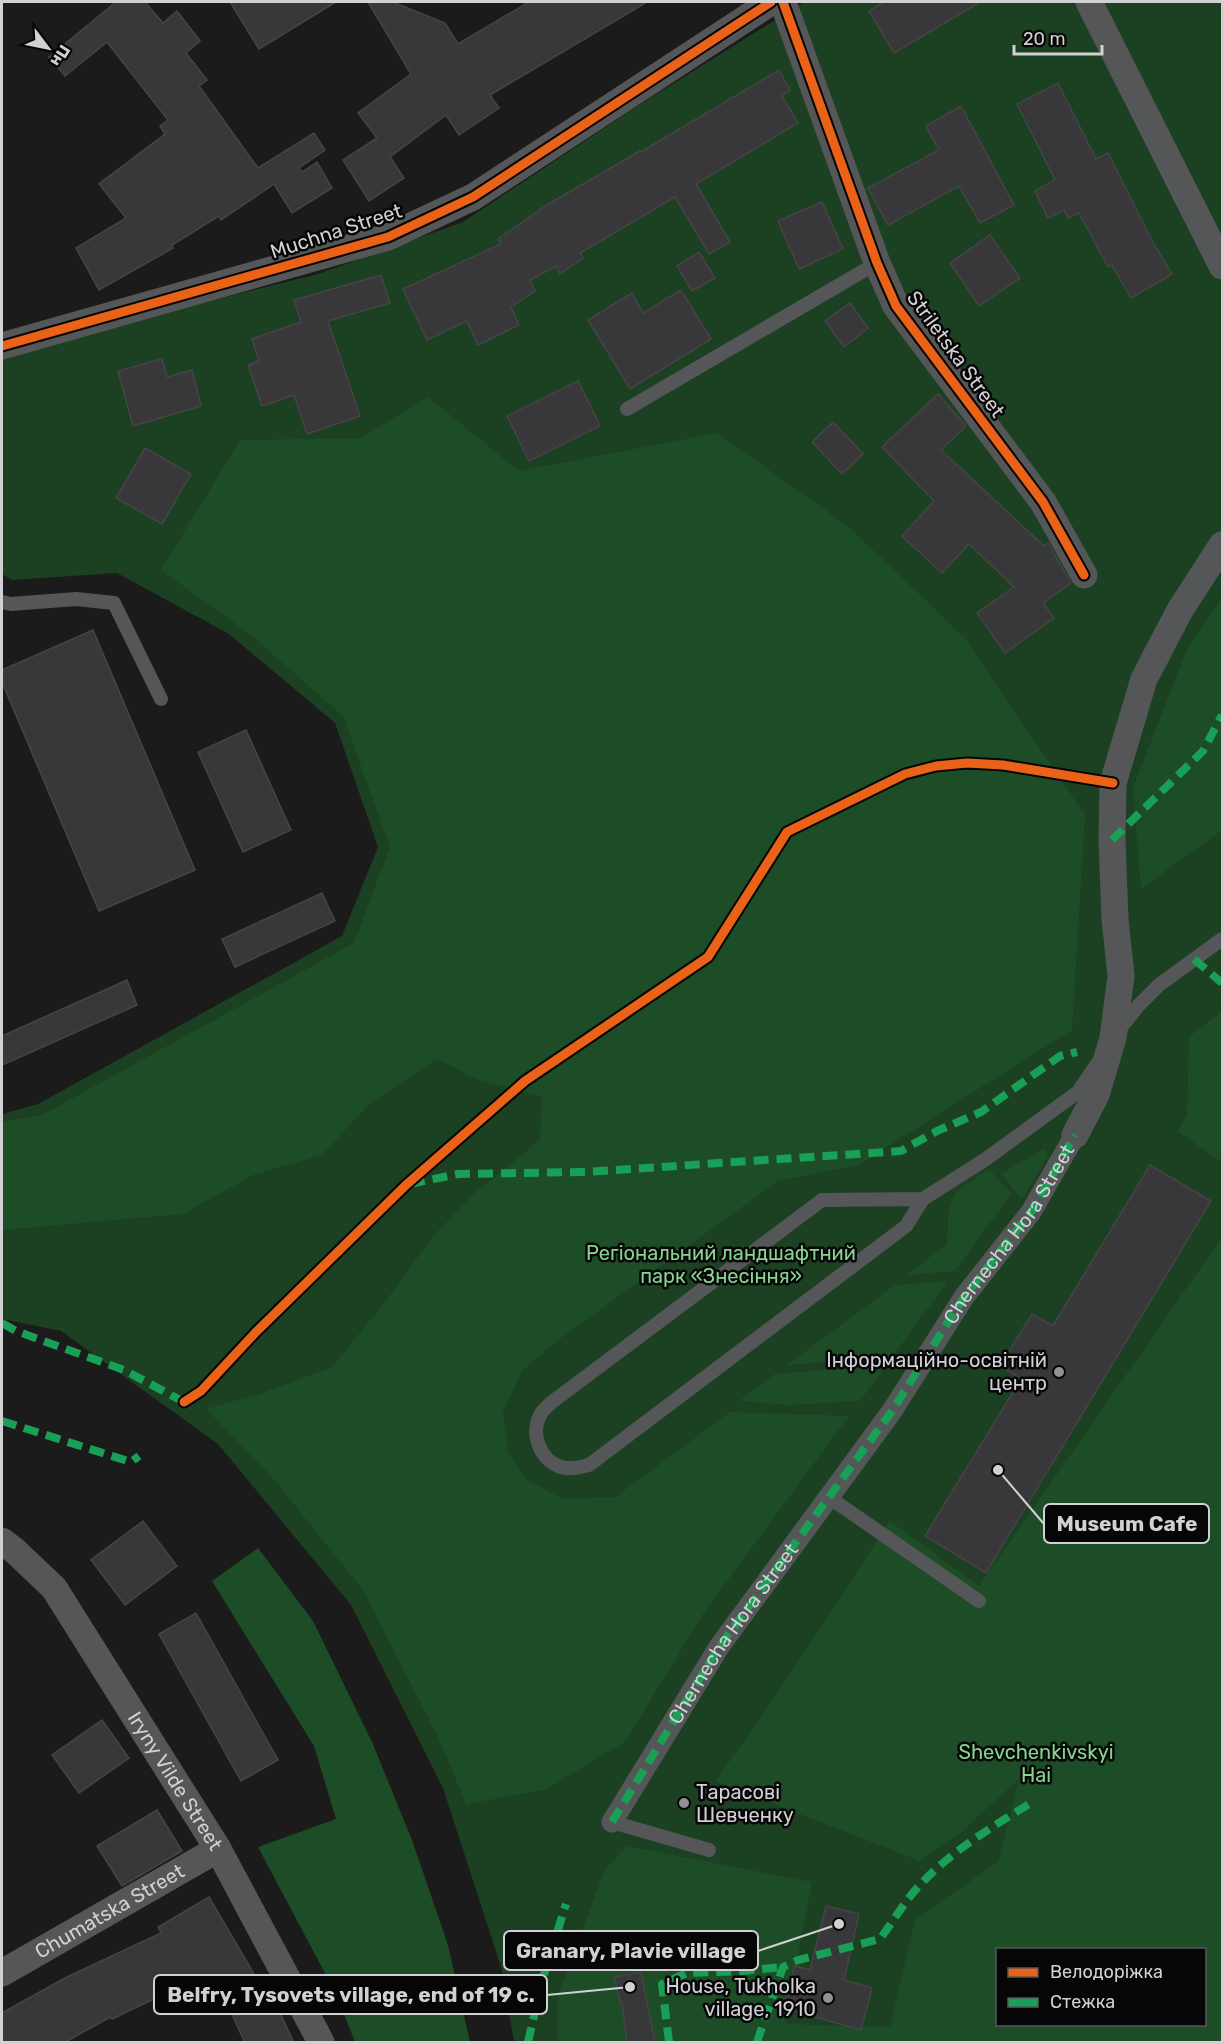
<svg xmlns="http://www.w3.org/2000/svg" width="1224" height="2044" viewBox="0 0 1224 2044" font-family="Rubik,sans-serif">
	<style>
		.green { fill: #1c4022; fill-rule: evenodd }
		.forest { fill: #1c4d26; fill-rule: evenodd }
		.building { fill: #383739; stroke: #464446; stroke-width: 1.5 }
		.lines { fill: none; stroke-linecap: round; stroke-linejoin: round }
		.service { stroke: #555657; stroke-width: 14 }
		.pedestrian { stroke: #555657; stroke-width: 21 }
		.minor { stroke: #555657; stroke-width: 27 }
		.quiet { stroke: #1a9f57; stroke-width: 8; stroke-dasharray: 15 8; stroke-linecap: butt }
		.cycleway-casing { stroke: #060607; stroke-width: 13 }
		.cycleway { stroke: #ea6118; stroke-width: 9 }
		.poi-dot { fill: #929193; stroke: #060607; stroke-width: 2 }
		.labels { text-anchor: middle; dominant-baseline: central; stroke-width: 5; stroke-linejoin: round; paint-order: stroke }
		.street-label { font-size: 20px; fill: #d2d0d3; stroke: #060607 }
		.park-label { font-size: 20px; fill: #85d58f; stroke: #060607 }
		.poi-label { font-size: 20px; fill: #d2d0d3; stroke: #060607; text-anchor: end }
		.leader { fill: none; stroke: #d2d0d3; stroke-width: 2 }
		.callout-dot { fill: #d2d0d3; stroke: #060607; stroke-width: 2 }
		.callout { fill: #060607; stroke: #d2d0d3; stroke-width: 2 }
		.callout-label { font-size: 21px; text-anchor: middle; font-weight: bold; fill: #d2d0d3 }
	</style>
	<rect width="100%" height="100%" fill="#1c1b1c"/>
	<path class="green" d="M 804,2 L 1222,2 L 1222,2042 L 514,2042 L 502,1970 L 443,1788 L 351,1605 L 218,1444 L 61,1331 L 2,1319 L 2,1114 L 38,1104 L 342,936 L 378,847 L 335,723 L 229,634 L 117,573 L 12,580 L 2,574 L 2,359 L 111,326 L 318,274 L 463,222 L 639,105 ZM 998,1950 L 1204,1950 L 1204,2024 L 998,2024 Z"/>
	<g class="forest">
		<path d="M 428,397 L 519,471 L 717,433 L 848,526 L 965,638 L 1085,815 L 1072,1030 L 858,1165 L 778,1181 L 557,1341 L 522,1371 L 503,1412 L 508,1452 L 527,1480 L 563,1499 L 615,1497 L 730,1412 L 849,1416 L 703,1614 L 626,1741 L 545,1790 L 466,1804 L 439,1739 L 363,1590 L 271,1476 L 206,1409 L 260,1394 L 332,1367 L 385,1302 L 433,1236 L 476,1192 L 540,1140 L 542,1097 L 480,1081 L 437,1059 L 369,1104 L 322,1155 L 253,1175 L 183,1214 L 2,1230 L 2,1122 L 42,1115 L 354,943 L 390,847 L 343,716 L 251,635 L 161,570 L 240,440 L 361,438 Z"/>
		<path d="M 1222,598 L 1222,830 L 1141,889 L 1133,788 L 1186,652 Z"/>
		<path d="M 1222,1011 L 1222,1162 L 1177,1131 L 1187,1115 L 1189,1037 Z"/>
		<path d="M 1044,1148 L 1049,1155 L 1022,1199 L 1001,1174 Z"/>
		<path d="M 989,1169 L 1011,1194 L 955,1271 L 906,1275 L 947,1244 C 950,1193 946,1198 989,1169 Z"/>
		<path d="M 1222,1237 L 1222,2042 L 558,2042 L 558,1995 L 605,1869 L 627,1846 L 812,1882 L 785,2024 L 890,2027 L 915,1919 L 998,1862 L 1019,1779 L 960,1833 L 920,1861 L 715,1781 L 758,1722 L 890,1521 L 979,1586 ZM 998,1950 L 1204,1950 L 1204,2024 L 998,2024 Z"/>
		<path d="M 948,1281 L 892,1357 L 787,1365 L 895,1285 Z"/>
		<path d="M 887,1365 L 860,1401 L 789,1405 L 739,1401 L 775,1374 Z"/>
		<path d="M 258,1548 L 313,1621 L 372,1742 L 412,1840 L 448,1945 L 470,2042 L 355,2042 L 336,1994 L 258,1847 L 336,1819 L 314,1746 L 212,1581 Z"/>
	</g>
	<g class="building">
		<path d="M 116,2 L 145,2 L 163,23 L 177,11 L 200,41 L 186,53 L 207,80 L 199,86 L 258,168 L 314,133 L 325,150 L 299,168 L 302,172 L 317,162 L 332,188 L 292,213 L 274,184 L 221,220 L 219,216 L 172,245 L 173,248 L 99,290 L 76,248 L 126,218 L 99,184 L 165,134 L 160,126 L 168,120 L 107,42 L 65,76 L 49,57 Z"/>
		<path d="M 230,2 L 336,2 L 259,49 Z"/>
		<path d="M 368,2 L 393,2 L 445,23 L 458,44 L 529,2 L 647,2 L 490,95 L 499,108 L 459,135 L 446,115 L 390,157 L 404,178 L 369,201 L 343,160 L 377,138 L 358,113 L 411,74 Z"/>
		<path d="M 884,2 L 980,2 L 894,53 L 869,11 Z"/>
		<path d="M 779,70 L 790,90 L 782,96 L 798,123 L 696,184 L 730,242 L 709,254 L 675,197 L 580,253 L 583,258 L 560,274 L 556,266 L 530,280 L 535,291 L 511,307 L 519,325 L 478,345 L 467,321 L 427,340 L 403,289 L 501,244 L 498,239 L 547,205 L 640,151 L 641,152 Z"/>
		<path d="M 1058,83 L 1096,159 L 1108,153 L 1154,244 L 1172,274 L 1131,298 L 1112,265 L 1108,267 L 1079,213 L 1068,218 L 1064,210 L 1048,218 L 1035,191 L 1055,180 L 1017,104 Z"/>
		<path d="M 961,106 L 1014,205 L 980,223 L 959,186 L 888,225 L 868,188 L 939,150 L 926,126 Z"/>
		<path d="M 822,202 L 843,249 L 799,269 L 778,221 Z"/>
		<path d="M 990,235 L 1020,278 L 979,306 L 950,263 Z"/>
		<path d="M 699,252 L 715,278 L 692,291 L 677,266 Z"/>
		<path d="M 381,275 L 390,303 L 328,321 L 360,416 L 307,434 L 294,395 L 262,406 L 248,365 L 259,361 L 252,339 L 301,322 L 294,300 Z"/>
		<path d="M 681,290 L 711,339 L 630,389 L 588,320 L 632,293 L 643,313 Z"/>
		<path d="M 850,303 L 868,328 L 844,347 L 825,321 Z"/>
		<path d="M 162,359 L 167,377 L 192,370 L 201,406 L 133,426 L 118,371 Z"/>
		<path d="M 578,381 L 600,426 L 529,461 L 507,416 Z"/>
		<path d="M 938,394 L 966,426 L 941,450 L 1044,546 L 1048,543 L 1071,583 L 1043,603 L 1054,618 L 1005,653 L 977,613 L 1014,587 L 969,544 L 942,573 L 902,536 L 934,501 L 882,447 Z"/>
		<path d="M 833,422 L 863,454 L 842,474 L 812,442 Z"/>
		<path d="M 145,448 L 191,474 L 162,524 L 116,498 Z"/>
		<path d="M 93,630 L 195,870 L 99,911 L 2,682 L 2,670 Z"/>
		<path d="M 246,730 L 291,830 L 243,852 L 198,752 Z"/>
		<path d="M 322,893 L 335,921 L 235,967 L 222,939 Z"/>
		<path d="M 127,980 L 137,1005 L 2,1065 L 2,1036 Z"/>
		<path d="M 1150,1165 L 1211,1201 L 986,1573 L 925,1536 L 1021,1379 L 1000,1366 L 1032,1314 L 1053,1326 Z"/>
		<path d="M 143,1521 L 177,1566 L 125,1605 L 91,1560 Z"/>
		<path d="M 196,1613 L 278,1760 L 241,1781 L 159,1634 Z"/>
		<path d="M 102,1720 L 129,1758 L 79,1793 L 52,1755 Z"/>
		<path d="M 157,1810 L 182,1851 L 122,1886 L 97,1846 Z"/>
		<path d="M 209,1897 L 265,1993 L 270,1991 L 294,2043 L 245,2043 L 216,1979 L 194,1991 L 189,1982 L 112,2019 L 110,2017 L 64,2043 L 2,2043 L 2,2013 L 65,1978 L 161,1933 L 158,1927 Z"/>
		<path d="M 826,1906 L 859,1914 L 844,1980 L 872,1988 L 861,2030 L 783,2008 L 795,1966 L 810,1970 Z"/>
		<path d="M 641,1972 L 655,2043 L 627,2043 L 622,2002 L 620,2002 L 614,1977 Z"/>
	</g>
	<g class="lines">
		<g class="service">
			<path d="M 627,409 L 877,263"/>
			<path d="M 2,602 L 11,604 L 76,599 L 114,603 L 161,699"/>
			<path d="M 1119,1030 L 1139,1005 L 1159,985 L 1222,939"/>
			<path d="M 923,1199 L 822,1200 L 552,1402 C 549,1405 545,1408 542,1412 C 529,1431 539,1460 561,1467 C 570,1470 580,1467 589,1465 L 906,1226 L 923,1199 L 986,1159 L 1078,1092 L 1097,1064"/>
			<path d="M 830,1498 L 979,1601"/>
			<path d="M 612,1822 L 709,1850"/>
		</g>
		<path class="pedestrian" d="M 612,1822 L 719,1647 L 892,1411 L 964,1297 L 1031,1212 L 1075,1135"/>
		<g class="minor">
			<path d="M 783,2 L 877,263 L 896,306 L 1043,502 L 1084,575"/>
			<path d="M 1089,2 L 1222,266"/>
			<path d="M 2,346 L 388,237 L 473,197 L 771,2"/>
			<path d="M 1075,1135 L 1096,1095 L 1113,1038 L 1121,976 L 1115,919 L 1112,840 L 1113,783 L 1144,679 L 1180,610 L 1222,545"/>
			<path id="s1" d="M 2,1541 L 15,1551 L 54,1588 L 218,1849 L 321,2042"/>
			<path id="s2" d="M 2,1973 L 218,1849"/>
		</g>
		<g class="quiet">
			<path d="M 1112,840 L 1203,751 L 1222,715"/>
			<path d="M 1194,959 L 1222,983"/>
			<path d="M 410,1184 L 458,1174 L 585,1172 L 901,1151 L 937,1131 L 981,1112 L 1060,1056 L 1077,1052"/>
			<path d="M 2,1323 L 16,1331 L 124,1370 L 184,1402 L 188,1400"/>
			<path d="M 2,1421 L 131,1462 L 139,1456"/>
			<path id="s3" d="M 612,1822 L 719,1647 L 892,1411 L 964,1297 L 1031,1212 L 1075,1135"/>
			<path d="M 528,2042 L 542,1981 L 566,1904"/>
			<path d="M 669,2042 L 662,1984 L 687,1973 L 743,1971 L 783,1967"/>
			<path d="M 757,2042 L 783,1967 L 798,1960 L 880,1939 C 891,1924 901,1908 912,1894 C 944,1855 992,1827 1034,1801"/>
		</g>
		<defs>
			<g id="cycleway">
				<path d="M 783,2 L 877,263 L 896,306 L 1043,502 L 1084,575"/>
				<path d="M 2,346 L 388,237 L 473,197 L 771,2"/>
				<path d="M 184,1402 L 201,1391 L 256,1332 L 406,1185 L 525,1081 L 708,957 L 787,832 L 905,774 L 936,766 L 967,763 L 1003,765 L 1113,783"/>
			</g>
		</defs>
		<use href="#cycleway" class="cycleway-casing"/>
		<use href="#cycleway" class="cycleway"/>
	</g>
	<g class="poi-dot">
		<circle cx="1059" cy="1372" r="6"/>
		<circle cx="684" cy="1803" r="6"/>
		<circle cx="828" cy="1998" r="6"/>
	</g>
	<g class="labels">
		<g class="street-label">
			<text transform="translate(336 231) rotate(-18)">Muchna Street</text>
			<text transform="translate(956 354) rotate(54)">Striletska Street</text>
			<text stroke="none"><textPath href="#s3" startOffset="710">Chernecha Hora Street</textPath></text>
			<text stroke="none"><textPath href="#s3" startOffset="224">Chernecha Hora Street</textPath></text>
			<text stroke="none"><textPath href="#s1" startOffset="298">Iryny Vilde Street</textPath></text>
			<text stroke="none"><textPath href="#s2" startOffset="124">Chumatska Street</textPath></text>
		</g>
		<g class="park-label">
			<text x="721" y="1253">Регіональний ландшафтний<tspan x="721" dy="23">парк «Знесіння»</tspan></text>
			<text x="1036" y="1752">Shevchenkivskyi<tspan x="1036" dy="23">Hai</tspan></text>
		</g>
		<g class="poi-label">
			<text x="1047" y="1360">Інформаційно-освітній<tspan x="1047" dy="23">центр</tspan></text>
			<text x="696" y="1792" text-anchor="start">Тарасові<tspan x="696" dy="23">Шевченку</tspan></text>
			<text x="816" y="1986">House, Tukholka<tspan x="816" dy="23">village, 1910</tspan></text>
		</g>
	</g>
	<path class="leader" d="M998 1470L1044 1524M839 1924L758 1951M630 1987L547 1995"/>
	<g class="callout-dot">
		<circle cx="998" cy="1470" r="6"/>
		<circle cx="839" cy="1924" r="6"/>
		<circle cx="630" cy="1987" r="6"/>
	</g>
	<g class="callout">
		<rect x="1044" y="1504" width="165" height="39" rx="6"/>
		<rect x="504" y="1931" width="254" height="39" rx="6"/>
		<rect x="154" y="1975" width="393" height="39" rx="6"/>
	</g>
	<g class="callout-label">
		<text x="1127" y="1531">Museum Cafe</text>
		<text x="631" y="1958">Granary, Plavie village</text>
		<text x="351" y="2002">Belfry, Tysovets village, end of 19 c.</text>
	</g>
	<rect width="1224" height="2044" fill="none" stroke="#d2d0d3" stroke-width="6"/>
	<rect x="996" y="1948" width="210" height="78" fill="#060607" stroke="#585759" stroke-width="1.5"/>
	<rect x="1008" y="1968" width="30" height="9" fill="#ea6118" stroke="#585759" stroke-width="1.5"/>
	<text x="1050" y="1978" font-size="18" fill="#d2d0d3">Велодоріжка</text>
	<rect x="1008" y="1998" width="30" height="9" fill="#1a9f57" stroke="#585759" stroke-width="1.5"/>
	<text x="1050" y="2008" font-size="18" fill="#d2d0d3">Стежка</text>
	<g transform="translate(48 48) rotate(122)" stroke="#060607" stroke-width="4.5" paint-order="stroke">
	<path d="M0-4.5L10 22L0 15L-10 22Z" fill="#d2d0d3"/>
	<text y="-9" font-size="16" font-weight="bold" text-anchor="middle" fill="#d2d0d3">Пн</text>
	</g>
	<path d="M1014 45v9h88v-9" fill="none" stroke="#d2d0d3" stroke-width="3"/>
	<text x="1023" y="45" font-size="18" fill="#d2d0d3" stroke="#060607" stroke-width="4.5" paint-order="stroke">20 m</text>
</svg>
